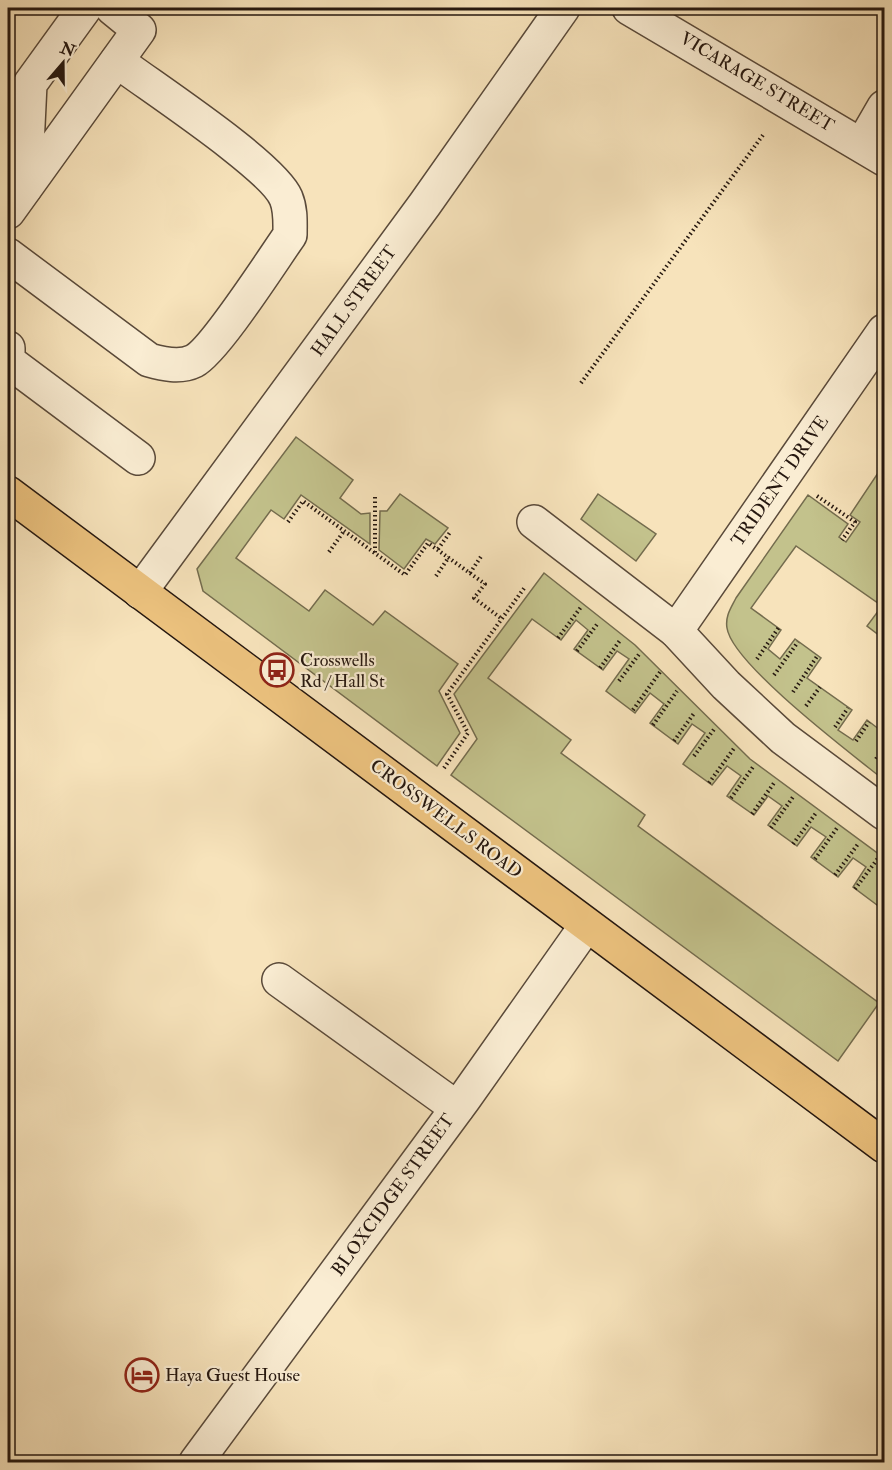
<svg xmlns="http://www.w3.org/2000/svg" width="892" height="1470" viewBox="0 0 892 1470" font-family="'IM FELL Double Pica',serif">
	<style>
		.green { fill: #c3c28c; stroke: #746c4e; stroke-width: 1.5 }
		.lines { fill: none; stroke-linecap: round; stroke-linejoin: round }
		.minor-casing { stroke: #5a4a3a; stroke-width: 36 }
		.major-casing { stroke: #25170f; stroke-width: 36 }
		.path { stroke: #25170f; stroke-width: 4; stroke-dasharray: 1.5 3; stroke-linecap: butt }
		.minor { stroke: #faedd3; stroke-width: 33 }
		.major { stroke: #ecc27e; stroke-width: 33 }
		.labels { text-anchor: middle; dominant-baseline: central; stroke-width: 4.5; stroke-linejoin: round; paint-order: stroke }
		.street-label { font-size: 18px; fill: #25170f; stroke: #faedd3 }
		.poi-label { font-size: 18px; fill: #25170f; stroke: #faedd3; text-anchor: start }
	</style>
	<rect width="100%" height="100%" fill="#f7e3bb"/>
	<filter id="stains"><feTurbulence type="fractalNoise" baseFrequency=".00333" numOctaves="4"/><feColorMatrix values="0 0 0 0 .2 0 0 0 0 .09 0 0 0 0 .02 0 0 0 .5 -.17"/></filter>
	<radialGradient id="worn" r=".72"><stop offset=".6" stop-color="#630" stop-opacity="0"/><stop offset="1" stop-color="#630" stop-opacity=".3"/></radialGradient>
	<g class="green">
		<path d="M 296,437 L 353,480 L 340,498 L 361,514 L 370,513 L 370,544 L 301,495 L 284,519 L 271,510 L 236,558 L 309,611 L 325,590 L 373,625 L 385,611 L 458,664 L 439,691 L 460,733 L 437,766 L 203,591 L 197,569 Z"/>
		<path d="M 884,464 L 884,639 L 867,626 L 882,606 L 796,546 L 751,608 L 781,630 L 768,649 L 780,659 L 795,639 L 821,658 L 807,678 L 852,710 L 838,730 L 853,740 L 867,720 L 884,733 L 884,754 L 881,760 L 884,763 L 884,780 C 853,755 732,664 727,628 C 725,616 731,608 736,598 L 808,495 L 848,524 L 839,537 L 846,542 L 860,522 L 850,515 Z"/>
		<path d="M 400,494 L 448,528 L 435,544 L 426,539 L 404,569 L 379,550 L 380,511 L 387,511 Z"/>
		<path d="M 598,494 L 656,534 L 636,561 L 581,519 Z"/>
		<path d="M 544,573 L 635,645 L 750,759 L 884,858 L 884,903 L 881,908 L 853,887 L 866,867 L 853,858 L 838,877 L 811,857 L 826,837 L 811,827 L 797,846 L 768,825 L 782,806 L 768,796 L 754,815 L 727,796 L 741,776 L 727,766 L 712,785 L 683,764 L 705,733 L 692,724 L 678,744 L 650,723 L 664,704 L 650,693 L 635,713 L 606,691 L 629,659 L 617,651 L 603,670 L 574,649 L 588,630 L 576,620 L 561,640 L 532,619 L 488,678 L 571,740 L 561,753 L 645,815 L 638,826 L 879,1003 L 838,1061 L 451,775 L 477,739 L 454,694 Z"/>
	</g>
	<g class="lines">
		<defs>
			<g id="minor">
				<path d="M 629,8 L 884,159"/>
				<path d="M 862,145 L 884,107"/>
				<path d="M 25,188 L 30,84 L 85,8"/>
				<path d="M 8,212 L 139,30 L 112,8"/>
				<path d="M 8,255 L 149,360 C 163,364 180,368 194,361 C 215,350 273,259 290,235 C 290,222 291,210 286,198 C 273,166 150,86 117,61"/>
				<path d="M 8,348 L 8,361 L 138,458"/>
				<path d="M 534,522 L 676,631 L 726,685 L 783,738 L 884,813"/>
				<path d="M 140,592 L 425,204 L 563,8"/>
				<path d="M 676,631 L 884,331"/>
				<path d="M 279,980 L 457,1108"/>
				<path d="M 196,1462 L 464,1099 L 586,926"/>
			</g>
			<path id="major" d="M 8,493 L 884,1146"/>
		</defs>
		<use href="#minor" class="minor-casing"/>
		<use href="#major" class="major-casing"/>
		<g class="path">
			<path d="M 581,383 L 763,135"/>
			<path d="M 817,496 L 855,522 L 842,540"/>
			<path d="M 375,497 L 375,553"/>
			<path d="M 288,522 L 303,501 L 405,575 L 428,543 L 485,584 L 474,598 L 502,619"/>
			<path d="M 438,549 L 451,531"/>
			<path d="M 329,552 L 344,531"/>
			<path d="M 470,573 L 482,555"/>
			<path d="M 436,576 L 449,557"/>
			<path d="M 558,638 L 581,607"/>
			<path d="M 577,651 L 598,623"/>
			<path d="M 757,659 L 779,627"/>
			<path d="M 600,668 L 621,639"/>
			<path d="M 774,675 L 798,642"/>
			<path d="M 619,681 L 640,653"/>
			<path d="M 793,692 L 818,655"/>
			<path d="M 806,706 L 820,687"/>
			<path d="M 633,710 L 660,672"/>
			<path d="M 653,725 L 677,691"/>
			<path d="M 835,727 L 848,708"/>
			<path d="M 674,741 L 695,712"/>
			<path d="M 856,741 L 869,722"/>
			<path d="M 694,756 L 715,728"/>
			<path d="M 876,759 L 884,747"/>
			<path d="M 444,768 L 468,733 L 447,694 L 525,587"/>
			<path d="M 709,783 L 735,747"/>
			<path d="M 731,798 L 753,767"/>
			<path d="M 752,814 L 774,783"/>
			<path d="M 771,828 L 793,797"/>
			<path d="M 793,844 L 816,813"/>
			<path d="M 815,859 L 837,828"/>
			<path d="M 835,875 L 858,844"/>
			<path d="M 855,889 L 882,853"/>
			<path d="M 878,906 L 884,896"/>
		</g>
		<use href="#minor" class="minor"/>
		<use href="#major" class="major"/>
	</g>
	<defs>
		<symbol id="bus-ring" viewBox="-11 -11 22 22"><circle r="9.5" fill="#faedd3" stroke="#8f2418" stroke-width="1.5"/><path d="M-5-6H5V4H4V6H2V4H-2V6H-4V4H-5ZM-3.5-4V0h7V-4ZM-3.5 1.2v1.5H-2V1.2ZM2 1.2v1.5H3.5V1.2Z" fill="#8f2418"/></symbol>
		<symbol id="hotel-ring" viewBox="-11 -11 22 22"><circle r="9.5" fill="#faedd3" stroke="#8f2418" stroke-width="1.5"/><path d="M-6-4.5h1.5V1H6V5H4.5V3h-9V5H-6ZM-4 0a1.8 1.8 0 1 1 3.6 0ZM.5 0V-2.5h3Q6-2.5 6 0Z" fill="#8f2418"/></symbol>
	</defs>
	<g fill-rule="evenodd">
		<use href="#bus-ring" x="258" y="651" width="38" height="38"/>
		<use href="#hotel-ring" x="123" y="1356" width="38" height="38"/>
	</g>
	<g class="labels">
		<g class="street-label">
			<text transform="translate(757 82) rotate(31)">VICARAGE STREET</text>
			<text transform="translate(354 301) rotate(-54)">HALL STREET</text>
			<text transform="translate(780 481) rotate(-55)">TRIDENT DRIVE</text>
			<text transform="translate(446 819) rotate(37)">CROSSWELLS ROAD</text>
			<text transform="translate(393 1195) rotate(-54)">BLOXCIDGE STREET</text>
		</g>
		<g class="poi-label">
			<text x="300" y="660">Crosswells<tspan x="300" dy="21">Rd / Hall St</tspan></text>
			<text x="165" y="1375">Haya Guest House</text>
		</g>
	</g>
	<rect width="892" height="1470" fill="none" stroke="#f7e3bb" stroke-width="30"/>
	<rect x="9" y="9" width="874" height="1452" fill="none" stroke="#25170f" stroke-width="3"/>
	<rect x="15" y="15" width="862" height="1440" fill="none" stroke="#25170f" stroke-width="1.5"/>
	<g transform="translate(63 63) rotate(20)" stroke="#faedd3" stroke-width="4.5" paint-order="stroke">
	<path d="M0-4.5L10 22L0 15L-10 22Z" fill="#25170f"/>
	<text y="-9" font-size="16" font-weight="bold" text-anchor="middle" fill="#25170f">N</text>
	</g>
	<rect width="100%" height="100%" filter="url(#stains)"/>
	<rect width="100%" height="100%" fill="url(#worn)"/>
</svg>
